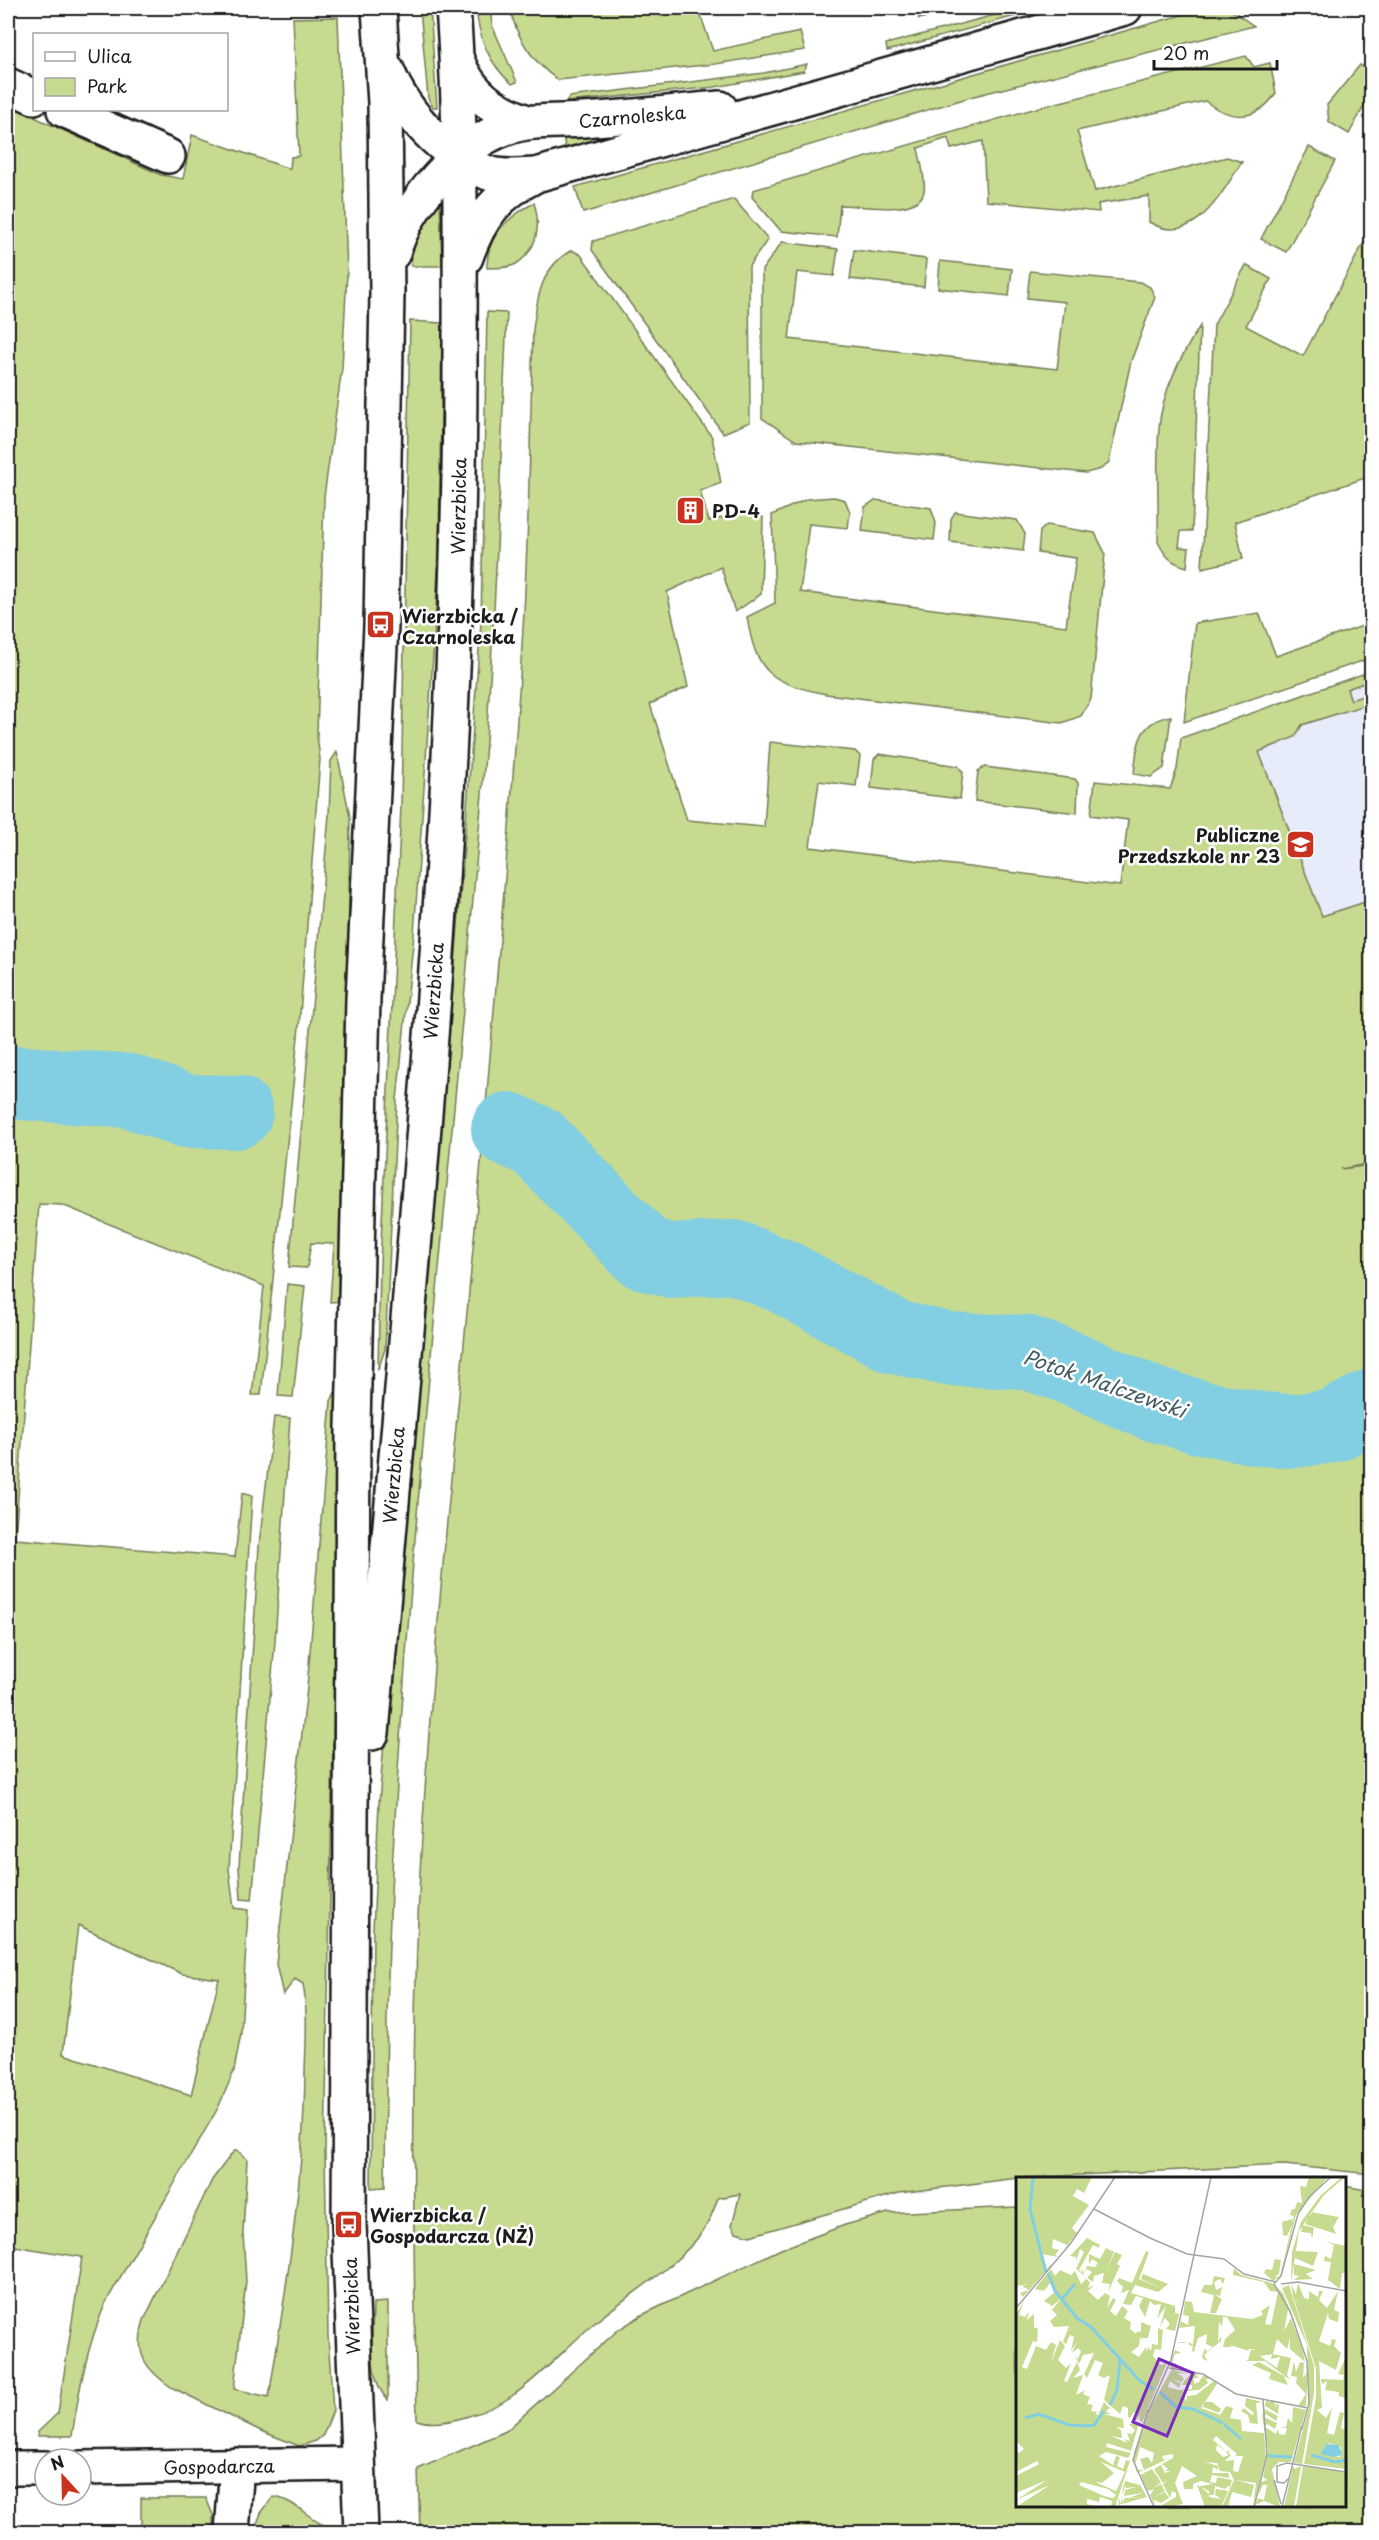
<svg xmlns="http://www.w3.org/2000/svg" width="1379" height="2540" viewBox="0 0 1379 2540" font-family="'Playpen Sans',sans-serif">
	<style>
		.built { fill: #e6ecfa }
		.green { fill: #c7db90; stroke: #727c56; stroke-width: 1.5; fill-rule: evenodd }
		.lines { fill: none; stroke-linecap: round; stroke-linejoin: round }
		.river { stroke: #82cee2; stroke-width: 74 }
		.minor-casing { stroke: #1c1c1c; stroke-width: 38 }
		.minor { stroke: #fff; stroke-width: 33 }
		.labels { text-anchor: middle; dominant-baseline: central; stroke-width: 5; stroke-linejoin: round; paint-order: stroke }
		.street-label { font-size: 18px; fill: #1c1c1c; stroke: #fff }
		.poi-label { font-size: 18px; font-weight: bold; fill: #1c1c1c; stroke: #fff; text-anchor: start }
		.water-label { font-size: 20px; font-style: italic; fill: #405a61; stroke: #fff }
		.inset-river { fill: none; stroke: #82cee2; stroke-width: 3 }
		.inset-road { fill: none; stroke: #a4a4a4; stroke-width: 1.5 }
		.view { fill: #7b2cbf; fill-opacity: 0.15; stroke: #7b2cbf; stroke-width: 3 }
		.inset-edge { fill: none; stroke: #1c1c1c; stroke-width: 3 }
	</style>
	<rect width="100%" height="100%" fill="#fff"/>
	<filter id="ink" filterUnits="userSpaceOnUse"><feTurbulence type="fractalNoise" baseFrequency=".0167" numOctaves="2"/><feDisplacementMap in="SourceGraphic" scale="12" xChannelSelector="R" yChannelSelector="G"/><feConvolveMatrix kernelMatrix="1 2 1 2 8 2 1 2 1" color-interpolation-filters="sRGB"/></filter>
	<g filter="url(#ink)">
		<path class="built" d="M 1371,673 L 1371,1165 L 1317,1172 L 1233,722 Z"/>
		<g class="green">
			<path d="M 420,8 L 430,8 L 437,107 L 433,107 L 428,98 Z"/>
			<path d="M 476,8 L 490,8 L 492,25 L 517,82 L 512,84 C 488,63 479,38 476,8 Z"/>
			<path d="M 510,8 L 698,8 L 713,51 L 800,32 L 805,50 L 715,64 L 558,80 C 533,63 516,37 510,8 Z"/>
			<path d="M 916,8 L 960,8 L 919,19 Z"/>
			<path d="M 1021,8 L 1023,14 L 887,51 L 886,44 Z"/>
			<path d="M 1206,8 L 1228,8 L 1254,26 L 974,96 L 583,213 L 575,187 Z"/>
			<path d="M 338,17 L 347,273 L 342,368 L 324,497 L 317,736 L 320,759 L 299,1027 L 261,1395 L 252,1395 L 264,1286 L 62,1205 L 39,1204 L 15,1539 L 235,1557 L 242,1493 L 252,1496 L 229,1869 L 234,1908 L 248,1910 L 241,2033 L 234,2071 L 218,2108 L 106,2302 C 87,2346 79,2389 72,2436 L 38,2436 L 38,2432 L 58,2413 L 82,2257 L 8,2245 L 8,105 L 161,175 L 183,179 L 192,135 L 290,169 L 291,157 L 299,156 L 293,18 ZM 78,1925 L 182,1974 L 219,1979 L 191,2095 L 63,2054 Z"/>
			<path d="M 1246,56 L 1254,67 L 1270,63 L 1276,93 C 1257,122 1230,121 1205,101 L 1077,131 L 1095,191 L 1227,157 L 1242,162 C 1222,192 1194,249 1149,222 L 1149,196 L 1098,204 L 1099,212 L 986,201 L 983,141 L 951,149 L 948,138 L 918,148 C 920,160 926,178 924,191 C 919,217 859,205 840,205 L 837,237 L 781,231 L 752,197 L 753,190 L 1040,107 Z"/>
			<path d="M 807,64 L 804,71 L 715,87 L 566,102 L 569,97 L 764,73 Z"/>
			<path d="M 1360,65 L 1371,71 L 1371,93 L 1349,134 L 1329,122 L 1327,105 Z"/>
			<path d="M 640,129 L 566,152 L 563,136 Z"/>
			<path d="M 1309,147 L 1335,161 L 1286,252 L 1261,239 Z"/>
			<path d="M 440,199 L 442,266 L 411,266 L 415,229 Z"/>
			<path d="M 734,199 L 768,239 L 749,266 L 750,422 L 723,433 L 592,250 L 593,241 Z"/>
			<path d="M 534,203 C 541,225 538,250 516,264 C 508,269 496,267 487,268 C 486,237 509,216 534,203 Z"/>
			<path d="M 1371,229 L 1371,476 L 1235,522 L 1243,559 L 1202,568 L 1214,325 L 1246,265 L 1271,279 L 1246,326 L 1303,356 Z"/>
			<path d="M 782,242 L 838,249 L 834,276 L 797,272 L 789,339 L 1057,369 L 1065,302 L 1027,298 L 1030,271 L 1140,282 L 1150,287 L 1155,297 L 1131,361 L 1109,462 L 1101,469 L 1086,473 L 796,441 L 762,418 L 762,270 Z"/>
			<path d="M 572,250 L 581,255 L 712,437 L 721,483 L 700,491 L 709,521 L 748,512 L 763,517 L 761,594 L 735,612 L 721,567 L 667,592 L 688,687 L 650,704 L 687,820 L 764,827 L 770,742 L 855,751 L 860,756 L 856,786 L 819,781 L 810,847 L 1120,886 L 1128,820 L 1091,815 L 1095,781 L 1170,789 L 1177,769 L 1181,738 L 1371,671 L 1371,680 L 1347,689 L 1351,700 L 1371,693 L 1371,703 L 1302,725 L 1295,737 L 1259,752 L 1322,916 L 1371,900 L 1371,1163 L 1341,1169 L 1371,1165 L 1371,2174 L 1284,2165 L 1018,2178 L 899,2193 L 750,2236 L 736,2232 L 732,2225 L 740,2194 L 718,2198 C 714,2209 710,2221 703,2231 C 678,2266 631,2293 598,2320 C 569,2344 543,2375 512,2396 C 491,2411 441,2429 417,2420 C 413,2238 411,2055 420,1873 C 433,1627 462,1383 483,1139 C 497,974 512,810 522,645 C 529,540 530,435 533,330 C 537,297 541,267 572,250 Z"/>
			<path d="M 854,250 L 926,259 L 924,287 L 850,279 Z"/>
			<path d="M 940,261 L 1012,269 L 1009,296 L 938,288 Z"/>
			<path d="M 487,312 L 507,313 C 500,473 495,634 482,794 C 454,1136 415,1476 395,1819 C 387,1941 386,2064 385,2187 L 371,2188 L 373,1930 L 379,1803 L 396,1596 L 455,965 L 481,623 Z"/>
			<path d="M 410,321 L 442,323 L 439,551 L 434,641 L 414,934 L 397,1100 L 385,1349 L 378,1370 L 380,1265 L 401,806 Z"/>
			<path d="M 1200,326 L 1192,531 L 1181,531 L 1179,547 L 1189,548 L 1187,567 C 1171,563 1165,556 1158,542 C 1159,505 1156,465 1159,428 C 1162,391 1181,356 1200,326 Z"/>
			<path d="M 834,497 L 845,500 L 850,512 L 848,528 L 809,524 L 800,592 L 1066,626 L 1076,558 L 1038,553 L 1040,531 L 1047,525 L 1095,533 L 1105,553 L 1091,699 L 1081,716 L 1062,723 L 826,694 C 772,683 756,674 747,617 L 775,603 L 772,515 L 807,499 Z"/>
			<path d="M 875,500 L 931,508 L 936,523 L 934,540 L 862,531 L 865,507 Z"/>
			<path d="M 955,512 L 1017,520 L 1025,534 L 1023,551 L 950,542 L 951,519 Z"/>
			<path d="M 1259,613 L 1276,656 L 1371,623 L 1371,658 L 1184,722 L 1195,623 Z"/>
			<path d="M 1171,716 L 1164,768 L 1151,777 L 1134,774 C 1137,746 1138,721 1171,716 Z"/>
			<path d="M 337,752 L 350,817 L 344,1301 L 330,1302 L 334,1244 L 311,1243 L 307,1268 L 289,1267 L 329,815 L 331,761 Z"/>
			<path d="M 879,754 L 958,766 L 963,772 L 960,799 L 871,788 L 874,759 Z"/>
			<path d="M 985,767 L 1075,779 L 1078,783 L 1077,813 L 975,801 L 978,771 Z"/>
			<path d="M 287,1284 L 305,1286 L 293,1397 L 278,1396 Z"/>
			<path d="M 340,1382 L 325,2152 L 328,2336 L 333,2411 L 323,2435 L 316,2441 L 299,2446 L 261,2431 L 171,2387 C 144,2368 134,2353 144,2320 L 212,2180 L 233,2152 L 237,2150 L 247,2159 L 243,2233 L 246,2281 L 234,2389 L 269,2397 C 286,2289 304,2181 305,2071 C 306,2042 308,2012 303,1984 L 295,1979 L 283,1995 L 276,1964 L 307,1688 L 331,1401 Z"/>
			<path d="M 274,1417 L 290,1418 L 275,1641 L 252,1900 L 241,1899 L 239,1867 L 259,1546 Z"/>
			<path d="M 1345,2186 L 1371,2191 L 1371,2532 L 420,2532 L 418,2469 L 506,2431 L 618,2330 L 642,2315 L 781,2249 L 845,2225 L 888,2213 L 1017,2207 L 1018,2506 L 1344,2506 Z"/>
			<path d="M 388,2302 L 388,2400 C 366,2378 373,2332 373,2303 Z"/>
			<path d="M 273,2497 C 297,2499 313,2526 337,2530 L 338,2532 L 254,2532 L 261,2513 Z"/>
			<path d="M 141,2498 L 206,2498 L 213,2515 L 213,2532 L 141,2532 Z"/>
		</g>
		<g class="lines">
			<g class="river">
				<path d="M 8,1082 L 130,1091 L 186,1111 L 236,1112"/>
				<path d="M 508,1129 L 537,1142 L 644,1253 L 671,1261 L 734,1257 L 784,1277 L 895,1337 L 948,1349 L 1025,1352 L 1066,1366 L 1153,1404 L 1200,1417 L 1262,1429 L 1293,1431 L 1332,1426 L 1372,1406"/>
			</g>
			<defs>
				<g id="minor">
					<path d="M 457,60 C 470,94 494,110 527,122"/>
					<path d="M 387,70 C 404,114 444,155 488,173 C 502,178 520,176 534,175"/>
					<path d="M 8,85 L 34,97"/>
					<path d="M 64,110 L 168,156"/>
					<path d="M 393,253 C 408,204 457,145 506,128 C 531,119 558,122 583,120 C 629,117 675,112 720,108"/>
					<path d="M 466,257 C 480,216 498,194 536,175 L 1125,8"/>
					<path d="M 372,1733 C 410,1280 459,827 460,372 C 460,250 462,129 453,8"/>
					<path d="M 8,2468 L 45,2468"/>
					<path d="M 81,2468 L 356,2464"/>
					<path d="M 232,2532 L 237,2465"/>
					<path d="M 361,2532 L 349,2224 L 353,1426 L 363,999 L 381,625 L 387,293 L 385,103 L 379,8"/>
				</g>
			</defs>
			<use href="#minor" class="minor-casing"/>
			<use href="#minor" class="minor"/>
		</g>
	</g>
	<defs>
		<symbol id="building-square" viewBox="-11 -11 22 22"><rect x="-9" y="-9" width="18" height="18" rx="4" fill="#c8321e" stroke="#fff"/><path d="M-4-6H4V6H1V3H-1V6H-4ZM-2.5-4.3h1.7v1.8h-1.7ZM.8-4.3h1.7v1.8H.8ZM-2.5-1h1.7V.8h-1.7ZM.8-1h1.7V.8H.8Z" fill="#fff"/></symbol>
		<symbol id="bus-square" viewBox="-11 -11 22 22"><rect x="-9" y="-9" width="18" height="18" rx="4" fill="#c8321e" stroke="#fff"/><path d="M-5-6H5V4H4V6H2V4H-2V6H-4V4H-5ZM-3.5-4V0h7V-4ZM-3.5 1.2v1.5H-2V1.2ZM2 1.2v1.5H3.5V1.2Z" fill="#fff"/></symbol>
		<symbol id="school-square" viewBox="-11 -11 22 22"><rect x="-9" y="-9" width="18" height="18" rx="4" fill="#c8321e" stroke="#fff"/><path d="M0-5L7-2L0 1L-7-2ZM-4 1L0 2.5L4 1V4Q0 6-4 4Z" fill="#fff"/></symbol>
	</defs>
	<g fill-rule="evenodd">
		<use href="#building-square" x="674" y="494" width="33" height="33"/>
		<use href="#bus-square" x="364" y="608" width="33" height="33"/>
		<use href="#school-square" x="1284" y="828" width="33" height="33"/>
		<use href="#bus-square" x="332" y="2208" width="33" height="33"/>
	</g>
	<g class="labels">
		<g class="street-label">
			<text transform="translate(632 116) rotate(-5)">Czarnoleska</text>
			<text transform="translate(458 506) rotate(-89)">Wierzbicka</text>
			<text transform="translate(433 991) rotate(-86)">Wierzbicka</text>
			<text transform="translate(393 1475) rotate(-85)">Wierzbicka</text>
			<text transform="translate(351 2306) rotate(-92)">Wierzbicka</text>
			<text transform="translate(219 2466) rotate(-1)">Gospodarcza</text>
		</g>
		<g class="poi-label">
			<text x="712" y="510">PD-4</text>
			<text x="402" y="615">Wierzbicka /<tspan x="402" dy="21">Czarnoleska</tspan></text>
			<text x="1280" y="834" text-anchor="end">Publiczne<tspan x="1280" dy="21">Przedszkole nr 23</tspan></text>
			<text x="370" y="2214">Wierzbicka /<tspan x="370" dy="21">Gospodarcza (NŻ)</tspan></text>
		</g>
		<g class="water-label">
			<text transform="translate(1105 1383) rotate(19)">Potok Malczewski</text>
		</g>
	</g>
	<g transform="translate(1016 2177)">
		<rect width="330" height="330" fill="#fff"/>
		<path d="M 0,0 L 76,0 L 68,16 L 61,12 L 57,19 L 73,28 L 56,51 L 61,56 L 48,73 L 51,68 L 37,62 L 36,71 L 43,73 L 39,78 L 42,80 L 25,77 L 30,92 L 39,84 L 7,120 L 4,116 L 13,113 L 6,109 L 12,107 L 1,109 L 0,112 ZM 293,0 L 312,0 L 280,38 L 265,99 L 257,104 L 248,96 L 250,92 L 256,93 L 259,82 L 265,83 L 263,97 L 258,101 L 264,99 L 276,48 L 271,59 L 267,58 L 266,45 L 276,42 L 276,46 L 278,39 L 274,38 L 276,32 L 279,32 L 281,25 L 286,26 L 284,9 L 290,10 ZM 326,0 L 329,0 L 308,18 L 287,48 L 298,51 L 296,62 L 295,56 L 285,55 L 286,50 L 283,54 L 275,106 L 276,75 L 285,45 L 305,18 ZM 295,35 L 323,40 L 317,50 L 320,57 L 289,47 ZM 71,61 L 84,68 L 83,71 L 77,68 L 63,93 L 66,96 L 65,92 L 68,96 L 71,89 L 79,90 L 82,86 L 76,82 L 73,87 L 73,77 L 84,82 L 90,71 L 98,75 L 90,94 L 99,75 L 106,78 L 101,87 L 104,89 L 92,115 L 94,107 L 86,106 L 88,96 L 78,99 L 77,105 L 71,101 L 76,95 L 71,92 L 67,97 L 70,100 L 60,92 L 68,75 L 64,72 L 60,84 L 60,80 L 54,79 ZM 311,65 L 330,69 L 330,96 L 326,96 L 324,112 L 312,103 L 315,85 L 308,84 L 309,79 L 315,82 L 318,68 ZM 130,74 L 133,75 L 123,102 L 146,112 L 125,102 L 130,88 L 127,97 L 160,110 L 152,107 L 142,115 L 119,108 L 115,116 L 159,129 L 159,136 L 163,137 L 165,130 L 159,154 L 150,152 L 154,147 L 149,141 L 144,150 L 150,129 L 141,142 L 145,127 L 138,128 L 134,124 L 129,140 L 123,129 L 127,121 L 120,119 L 115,128 L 107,127 L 113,113 L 105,116 L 107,110 L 101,104 L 103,101 L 116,106 ZM 280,74 L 302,75 L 297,89 L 279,81 ZM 278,87 L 300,93 L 290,97 L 297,102 L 278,103 L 283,99 L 278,98 ZM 218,91 L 225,98 L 256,106 L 267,116 L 282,153 L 272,133 L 268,154 L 275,141 L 286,170 L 289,185 L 274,172 L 274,161 L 271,172 L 261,162 L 257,177 L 244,179 L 261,191 L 264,180 L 255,182 L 256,177 L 275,181 L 271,198 L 274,203 L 249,184 L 229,184 L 232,183 L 235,173 L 240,172 L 232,172 L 233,174 L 233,177 L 233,174 L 214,168 L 216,170 L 207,170 L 209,162 L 219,153 L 211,140 L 207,140 L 206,149 L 203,145 L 202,165 L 205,159 L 205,164 L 188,178 L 192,184 L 193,178 L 192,184 L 187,182 L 186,179 L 189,171 L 191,175 L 197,170 L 190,167 L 191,157 L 182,161 L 178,175 L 176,174 L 177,169 L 173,168 L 173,165 L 165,166 L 161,165 L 173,165 L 177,168 L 179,149 L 163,151 L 165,144 L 172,148 L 173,139 L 167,138 L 169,124 L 176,125 L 178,135 L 236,142 L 247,138 L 245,134 L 254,128 L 257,116 L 249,147 L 255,148 L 262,115 L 254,114 L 248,105 L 217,98 ZM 35,92 L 39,99 L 44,93 L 55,98 L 59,94 L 65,107 L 70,102 L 74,105 L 72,111 L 78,108 L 72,114 L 82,123 L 89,116 L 94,119 L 91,131 L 97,121 L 100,123 L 94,134 L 100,139 L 106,129 L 112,134 L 108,141 L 115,145 L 114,152 L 119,156 L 125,154 L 125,158 L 125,145 L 135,149 L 132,161 L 126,161 L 127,164 L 124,160 L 123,169 L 115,175 L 123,180 L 130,170 L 126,164 L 130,170 L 130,175 L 132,170 L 135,174 L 136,167 L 142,168 L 142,151 L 147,153 L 145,173 L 139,172 L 137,179 L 145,188 L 151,186 L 126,246 L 123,242 L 125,239 L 120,243 L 119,243 L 122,239 L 118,235 L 114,241 L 112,240 L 112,231 L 107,229 L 104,237 L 88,223 L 94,198 L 88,201 L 82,198 L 87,186 L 79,183 L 71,201 L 68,197 L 78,176 L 67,178 L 63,187 L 59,179 L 62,182 L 65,174 L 62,171 L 56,176 L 61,164 L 55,174 L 58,160 L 54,158 L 50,167 L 47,165 L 53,149 L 38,150 L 34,144 L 41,138 L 36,133 L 45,122 L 36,129 L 28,124 L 39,115 L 34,106 L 28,114 L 19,112 L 24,105 L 26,111 L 24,105 ZM 198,99 L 209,101 L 207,107 L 204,102 L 198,105 L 200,113 L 206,110 L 204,119 L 199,118 L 206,122 L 200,136 L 194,136 L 198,118 L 185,115 L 188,108 L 196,108 ZM 282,106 L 288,121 L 293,122 L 293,114 L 302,120 L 303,114 L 307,114 L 303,123 L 311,131 L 322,114 L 318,133 L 323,135 L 322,145 L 313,142 L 312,136 L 303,164 L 314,169 L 316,162 L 320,163 L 318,169 L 325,176 L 320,193 L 303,184 L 306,231 L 301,233 L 310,241 L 316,231 L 311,256 L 318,258 L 324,235 L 328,236 L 325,251 L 330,253 L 330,292 L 288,287 L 300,221 L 300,192 L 277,119 L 275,107 L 280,117 ZM 313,266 L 325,270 L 324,280 L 304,277 ZM 273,108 L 298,189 L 298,216 L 286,287 L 278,286 L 293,230 L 291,168 L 266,111 ZM 8,123 L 3,138 L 9,140 L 13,135 L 11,143 L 18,137 L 18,150 L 22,152 L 21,165 L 17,164 L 6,190 L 11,192 L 20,169 L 30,173 L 35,165 L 40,168 L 35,186 L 44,163 L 49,169 L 42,183 L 50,191 L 55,186 L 48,204 L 51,205 L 61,185 L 64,193 L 57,201 L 67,198 L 60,218 L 69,213 L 67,217 L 74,220 L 71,227 L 77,228 L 75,234 L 82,235 L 79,237 L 82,238 L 88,225 L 97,234 L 93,231 L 90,235 L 95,237 L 88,237 L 107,242 L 108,251 L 100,250 L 105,253 L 106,261 L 95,259 L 112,266 L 108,262 L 114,264 L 111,256 L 116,257 L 119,253 L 113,247 L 123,246 L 115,274 L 91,266 L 90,270 L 115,276 L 112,281 L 90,275 L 83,279 L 97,288 L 100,279 L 104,280 L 101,289 L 107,292 L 110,283 L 114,284 L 99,330 L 95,330 L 96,324 L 84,320 L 83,325 L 71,322 L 71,327 L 80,330 L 0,330 L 34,308 L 0,323 L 31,303 L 0,316 L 0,299 L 23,287 L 21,284 L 0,295 L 0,273 L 3,276 L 8,272 L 0,264 L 0,138 ZM 85,285 L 109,295 L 100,314 L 79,305 L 86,306 L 98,296 ZM 65,305 L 92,312 L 100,318 L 97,321 L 88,319 L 63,308 ZM 159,173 L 165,176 L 159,177 L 156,187 L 160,186 L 162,191 L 157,193 L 173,197 L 161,196 L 168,201 L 166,205 L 155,202 L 165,206 L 163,211 L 154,204 L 152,210 L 163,213 L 176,212 L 176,208 L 166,208 L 169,203 L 177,195 L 184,197 L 180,198 L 183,201 L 178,201 L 178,207 L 185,203 L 180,208 L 188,198 L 195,202 L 190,202 L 192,206 L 183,213 L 167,214 L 170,225 L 171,219 L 180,218 L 198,204 L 201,207 L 189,225 L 196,225 L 205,232 L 203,236 L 187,230 L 188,225 L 185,231 L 204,238 L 210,229 L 217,231 L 214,241 L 225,243 L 226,254 L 248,256 L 250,281 L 237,330 L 240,306 L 220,303 L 238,308 L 235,320 L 216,315 L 212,330 L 206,330 L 218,303 L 214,295 L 204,294 L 201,286 L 189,285 L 202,289 L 202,293 L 197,290 L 196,296 L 213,296 L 213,301 L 196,298 L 194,305 L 200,306 L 201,300 L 216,303 L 213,313 L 213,308 L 209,312 L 199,309 L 198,318 L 194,318 L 184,309 L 197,307 L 185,304 L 177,307 L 177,312 L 168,312 L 167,305 L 181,299 L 166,289 L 159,306 L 167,327 L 151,330 L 146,328 L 160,320 L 160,316 L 156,314 L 154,321 L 147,307 L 152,303 L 147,306 L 138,292 L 145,288 L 149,296 L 155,294 L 149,294 L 152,292 L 146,287 L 157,281 L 157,277 L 146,279 L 148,283 L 156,280 L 128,293 L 124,282 L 132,280 L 136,286 L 138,276 L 124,270 L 119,288 L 121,293 L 127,293 L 121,296 L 118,287 L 118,275 L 134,231 L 156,192 L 154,188 ZM 200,259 L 221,277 L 219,279 L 227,279 L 222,295 L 217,294 L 218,283 L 209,284 L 215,278 L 212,275 L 215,272 L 210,275 L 213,278 L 207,280 L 200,273 L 201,268 L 210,274 L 197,263 ZM 330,180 L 330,220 L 329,221 L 323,219 L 323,215 L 309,213 L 311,204 L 306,207 L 305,202 L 327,203 L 328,198 L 322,197 ZM 278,184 L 280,195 L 284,185 L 288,186 L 287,201 L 292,194 L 290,229 L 282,229 L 290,217 L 280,206 L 281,200 L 275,199 ZM 243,185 L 268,199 L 272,208 L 253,202 L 255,196 L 236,188 ZM 230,221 L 246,225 L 240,226 L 242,247 L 234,246 L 232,238 L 225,234 L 228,231 L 236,238 L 238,236 L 229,229 ZM 250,224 L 258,225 L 261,231 L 260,226 L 263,228 L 262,237 L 249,229 L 248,232 L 262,239 L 260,244 L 250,237 L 248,240 L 261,246 L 259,252 L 251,247 L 249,250 L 260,257 L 262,252 L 263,257 L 269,258 L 271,251 L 263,250 L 270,250 L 272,241 L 276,246 L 277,230 L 290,233 L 275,285 L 263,285 L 256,292 L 264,330 L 248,324 L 239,328 L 242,321 L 248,323 L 251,308 L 247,308 L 242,319 L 245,305 L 251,303 L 247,300 L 252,274 L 246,239 ZM 277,289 L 279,292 L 285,289 L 278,330 L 268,330 ZM 287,289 L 330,295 L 330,330 L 280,330 ZM 136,292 L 145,305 L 138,311 L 145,307 L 149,314 L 138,320 L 149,315 L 153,321 L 145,326 L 138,323 L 139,329 L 134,318 L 138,312 L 132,314 L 124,298 ZM 109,304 L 124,308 L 131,320 L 102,328 L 104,320 L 104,327 L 107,320 L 106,327 L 109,321 L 125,320 L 115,320 L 127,316 L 108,319 L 109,313 L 120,310 L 110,311 L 110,308 L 105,319 ZM 181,308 L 193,314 L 193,320 L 205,322 L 199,318 L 200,312 L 212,314 L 205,330 L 189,330 Z" fill="#c7db90" fill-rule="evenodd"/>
		<path d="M 311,267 L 323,268 L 326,278 L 317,280 L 304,277 Z" fill="#82cee2"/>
		<path class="inset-river" d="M 17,0 L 14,32 L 30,95M 32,96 L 39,114 L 61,141 L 75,150 L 123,203 L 137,212M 46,122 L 59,107M 144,215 L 160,230 L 177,232 L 207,246M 94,228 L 101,213 L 104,183M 9,241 L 23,237 L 53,248 L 72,249 L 78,248 L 88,234M 208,247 L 225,262M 295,278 L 319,285 L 330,283M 252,279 L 276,280"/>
		<path class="inset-road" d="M 78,32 L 136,62M 134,61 L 171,77 L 208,82 L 228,97 L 260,105M 265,107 L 282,105 L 330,114M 0,131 L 55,66 L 99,0M 153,191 L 187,197 L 220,217 L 292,231M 132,233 L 117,283 L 138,330M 132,235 L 155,183 L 195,0M 286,252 L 293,226 L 291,184 L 274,134 L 258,107 L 265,99 L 282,37 L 293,20 L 315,0M 273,301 L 268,306 L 261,305 L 261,289 L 271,286 L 330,295M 258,303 L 265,327M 238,330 L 251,278 L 247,223M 266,330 L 286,249"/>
		<path class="view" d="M 143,182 L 177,196 L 151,259 L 117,245 Z"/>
		<rect width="330" height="330" class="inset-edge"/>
	</g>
	<rect width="1379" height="2540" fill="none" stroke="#fff" stroke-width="30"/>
	<rect x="15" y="15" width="1349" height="2510" fill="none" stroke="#1c1c1c" stroke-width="2" filter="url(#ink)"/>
	<rect x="33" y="33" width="195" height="78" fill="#ffffff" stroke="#a4a4a4" stroke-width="1.5"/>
	<rect x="45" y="52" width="30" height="9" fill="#ffffff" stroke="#a4a4a4" stroke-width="1.5"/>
	<text x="87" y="63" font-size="18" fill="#1c1c1c">Ulica</text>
	<rect x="45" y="78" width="30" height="18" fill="#c7db90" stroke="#a4a4a4" stroke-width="1.5"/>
	<text x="87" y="93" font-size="18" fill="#1c1c1c">Park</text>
	<g transform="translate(63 2477) rotate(338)"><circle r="28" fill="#ffffff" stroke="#a4a4a4" stroke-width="1.5"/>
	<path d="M0-4.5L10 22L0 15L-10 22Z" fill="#c8321e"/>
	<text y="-9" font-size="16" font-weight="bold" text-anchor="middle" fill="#1c1c1c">N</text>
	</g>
	<path d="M1154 60v9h123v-9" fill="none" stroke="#1c1c1c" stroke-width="3"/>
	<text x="1163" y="60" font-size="18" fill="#1c1c1c" stroke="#ffffff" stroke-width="4.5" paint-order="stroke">20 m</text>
</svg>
